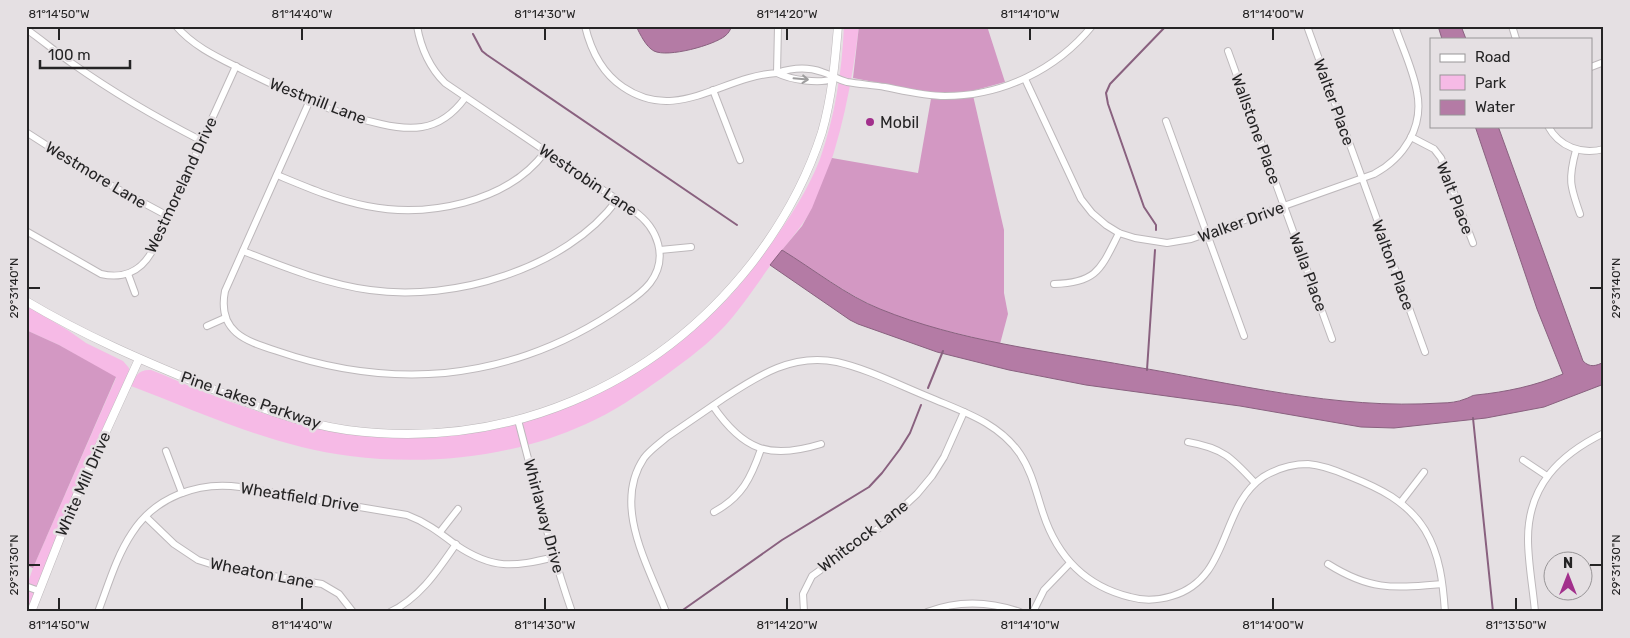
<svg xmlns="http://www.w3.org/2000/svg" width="1630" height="638" viewBox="0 0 1630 638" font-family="Rubik,sans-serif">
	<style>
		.green { fill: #f6bae6 }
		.forest { fill: #d398c3 }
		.water { fill: #b47ba5; stroke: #89617f }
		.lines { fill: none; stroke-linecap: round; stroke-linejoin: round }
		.stream { stroke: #89617f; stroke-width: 2 }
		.minor-casing { stroke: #bdb8bb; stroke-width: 8 }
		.tertiary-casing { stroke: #bdb8bb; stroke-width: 9 }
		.minor { stroke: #fff; stroke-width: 6 }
		.tertiary { stroke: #fff; stroke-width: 8 }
		.oneway { stroke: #9d9c9d }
		.ticks { fill: none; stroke: #252425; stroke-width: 2 }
		.poi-dot { fill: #a2308c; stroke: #e5e0e3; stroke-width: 2 }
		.labels { text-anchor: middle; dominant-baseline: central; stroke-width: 5; stroke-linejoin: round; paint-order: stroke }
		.street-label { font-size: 16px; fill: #252425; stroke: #e5e0e3 }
		.poi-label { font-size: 16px; fill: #252425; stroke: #e5e0e3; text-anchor: start }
		.neatline { fill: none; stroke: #252425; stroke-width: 2 }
		.ticks-label { font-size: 12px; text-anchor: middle; fill: #252425 }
	</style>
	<rect width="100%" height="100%" fill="#e5e0e3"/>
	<g class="green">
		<path d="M 844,26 L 859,26 C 852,84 841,139 820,193 C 808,221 788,242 770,266 C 754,288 739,312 719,332 C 702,349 681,364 662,378 C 638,395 613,412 586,424 C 514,457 429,466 350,456 C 274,447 202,413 131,386 C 135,376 139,369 151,370 C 168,376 185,385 202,391 C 261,414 320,434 383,437 C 505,445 627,398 714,312 C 736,292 753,268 771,244 C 790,217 808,190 820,159 C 835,116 842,72 844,26 Z"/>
		<path d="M 26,305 L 69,331 L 86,343 L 123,361 L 129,368 L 129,373 L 67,509 L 28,612 L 26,612 L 26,588 L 33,568 L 116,378 L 59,345 L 26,330 Z"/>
	</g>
	<g class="forest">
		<path d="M 859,26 L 987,26 L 1005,82 L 972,91 L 1004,230 L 1004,293 L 1008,314 L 1000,344 C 960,333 916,326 878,308 C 844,293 814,270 782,250 L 802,226 L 812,208 L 832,158 L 918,173 L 932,93 L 853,78 Z"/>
		<path d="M 26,330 L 59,345 L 116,377 L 33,568 L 26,565 Z"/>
	</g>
	<g class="water">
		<path d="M 636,26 L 732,26 C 730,30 729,33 725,36 C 714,45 668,58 654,51 C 646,47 640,34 636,26 Z"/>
		<path d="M 1438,26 L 1461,26 L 1466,39 L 1442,39 Z"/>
		<path d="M 1475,126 L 1498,126 L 1583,361 C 1590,368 1596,366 1604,362 L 1604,384 L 1544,407 L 1486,418 L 1394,428 L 1361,427 L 1240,406 L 1086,385 L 1009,370 L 937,352 L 858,324 L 850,320 L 770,265 L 782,250 C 813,269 847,296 880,309 C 958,341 1047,351 1130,366 C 1234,383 1335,410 1441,403 C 1449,403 1458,402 1465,399 C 1469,398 1472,395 1476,395 C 1506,392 1535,386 1563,374 L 1537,309 Z"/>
	</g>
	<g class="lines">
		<g class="stream">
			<path d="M 473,34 L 482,51 L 487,55 L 737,225"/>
			<path d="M 1156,230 L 1156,225 L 1144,207 L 1108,104 L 1106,93 L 1110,84 L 1166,26"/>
			<path d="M 1147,370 L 1155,250"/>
			<path d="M 928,388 L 943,351"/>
			<path d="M 1473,418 L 1493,612"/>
			<path d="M 680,612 L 782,540 L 869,487 L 882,473 L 900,449 L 910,433 L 921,405"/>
		</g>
		<defs>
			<g id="minor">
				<path d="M 176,26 C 194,47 219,58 243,70 C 285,91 334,114 381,124 C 394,127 409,129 422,127 C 441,124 454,113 465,98"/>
				<path d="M 585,26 C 591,51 602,73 623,87 C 677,124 722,76 777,73 L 778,26"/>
				<path d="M 1307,26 L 1425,352"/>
				<path d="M 1512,26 L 1516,39"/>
				<path d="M 26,29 C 42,40 57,53 73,64 C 114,93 157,118 202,141"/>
				<path d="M 1228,51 L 1332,339"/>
				<path d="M 1591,67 L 1604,62"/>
				<path d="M 833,79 C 819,84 791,80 777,73 C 792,68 808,67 822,72 C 832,75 836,79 847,82 C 859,84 872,85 885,87 C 905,91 925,96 945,96 C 1002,96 1056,70 1092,26"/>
				<path d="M 1025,79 L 1081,199 L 1092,213 L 1106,225 L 1119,233 L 1135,238 L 1167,243 L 1191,239 L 1374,174 C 1404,158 1424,127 1417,92 C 1413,69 1402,47 1395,26"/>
				<path d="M 713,90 L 740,160"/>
				<path d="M 310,100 L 225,291 C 217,332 246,341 277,351 C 332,370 388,378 445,373 C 473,370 501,364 527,355 C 562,343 594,326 624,305 C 633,299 643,292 650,283 C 669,258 658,228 634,211 L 445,83 C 429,67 421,49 417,26"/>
				<path d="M 1166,121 L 1244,336"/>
				<path d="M 1548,126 C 1559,147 1582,155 1604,149"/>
				<path d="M 26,132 L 99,179 L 168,216"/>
				<path d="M 1411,137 L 1434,149 L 1441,158 L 1473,243"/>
				<path d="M 1576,150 C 1568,179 1570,186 1580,214"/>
				<path d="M 277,175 C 306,187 336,200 367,206 C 427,218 507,203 545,152"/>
				<path d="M 26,231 L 101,274 C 122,279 140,272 151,253 L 236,66"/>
				<path d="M 660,250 L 691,247"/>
				<path d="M 243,251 C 284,267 326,284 370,290 C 453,302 566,269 617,200"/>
				<path d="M 128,274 L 135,293"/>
				<path d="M 1054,284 C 1098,283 1101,268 1119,233"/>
				<path d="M 207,326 L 225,318"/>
				<path d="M 713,406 C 743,450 769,460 821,444"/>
				<path d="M 518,420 C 535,484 550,549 572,612"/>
				<path d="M 1188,442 C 1223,448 1232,458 1255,483"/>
				<path d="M 166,451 L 182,493"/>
				<path d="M 1523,460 L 1547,476"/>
				<path d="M 1401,502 L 1424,472"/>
				<path d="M 714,512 C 742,497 751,478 761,449"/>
				<path d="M 146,517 L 174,544 L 198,560 L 220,567 L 322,584 L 339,594 L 353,612"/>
				<path d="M 440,532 L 458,509"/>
				<path d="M 1328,564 C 1371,591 1393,588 1442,584"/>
				<path d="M 28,587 L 39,591"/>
				<path d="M 98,612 C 108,586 116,557 132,533 C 155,497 198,481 240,487 L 407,515 C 426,522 440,533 456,545 C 493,570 513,567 555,557"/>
				<path d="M 390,612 C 420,598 438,570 456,544"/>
				<path d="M 666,612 C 648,565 612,505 644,458 C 650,450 659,444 667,437 C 686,424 705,411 724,398 C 759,375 793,353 837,362 C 868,369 901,386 931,398 C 964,412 999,423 1020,454 C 1032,472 1036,492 1043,513 C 1057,556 1085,586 1130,597 C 1144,601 1159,600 1172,596 C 1231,579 1219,507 1263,477 C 1276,469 1292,464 1308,464 C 1322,465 1335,470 1349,476 C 1379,488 1407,501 1425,530 C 1440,555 1443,583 1445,612"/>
				<path d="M 804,612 L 803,594 L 812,576 L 886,523 L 917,494 L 932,476 L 944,457 L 964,412"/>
				<path d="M 927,612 C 958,600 989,601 1020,612"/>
				<path d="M 1033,612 L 1044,590 L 1070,563"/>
				<path d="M 1535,612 C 1533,588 1528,563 1528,539 C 1528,486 1559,455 1604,433"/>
			</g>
			<g id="tertiary">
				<path d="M 26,301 C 83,335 143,361 205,386 C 250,404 298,423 347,430 C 505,451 654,388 752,263 C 782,224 807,179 822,132 C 832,97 835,62 838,26"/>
				<path d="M 31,612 L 77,495 L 139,359"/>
			</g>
		</defs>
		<use href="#minor" class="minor-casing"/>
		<use href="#tertiary" class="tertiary-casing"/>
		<use href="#minor" class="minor"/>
		<use href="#tertiary" class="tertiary"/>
	</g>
	<defs><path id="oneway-shaft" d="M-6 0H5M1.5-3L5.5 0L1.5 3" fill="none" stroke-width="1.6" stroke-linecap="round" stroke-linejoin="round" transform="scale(1.25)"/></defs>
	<use class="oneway" href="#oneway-shaft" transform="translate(801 79) rotate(5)"/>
	<path class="ticks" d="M 59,28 L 59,40M 302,28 L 302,40M 545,28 L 545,40M 787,28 L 787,40M 1030,28 L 1030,40M 1273,28 L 1273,40M 28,288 L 40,288M 1590,288 L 1602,288M 28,565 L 40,565M 1590,565 L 1602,565M 59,598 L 59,610M 302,598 L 302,610M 545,598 L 545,610M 787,598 L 787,610M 1030,598 L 1030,610M 1273,598 L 1273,610M 1516,598 L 1516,610"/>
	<circle class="poi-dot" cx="870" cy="122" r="5"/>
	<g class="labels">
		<g class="street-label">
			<text transform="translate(318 101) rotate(21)">Westmill Lane</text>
			<text transform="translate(1334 102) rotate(70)">Walter Place</text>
			<text transform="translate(1256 129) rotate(70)">Wallstone Place</text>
			<text transform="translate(96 175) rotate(31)">Westmore Lane</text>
			<text transform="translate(588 180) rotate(34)">Westrobin Lane</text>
			<text transform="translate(181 185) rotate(-65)">Westmoreland Drive</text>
			<text transform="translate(1455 198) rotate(69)">Walt Place</text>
			<text transform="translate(1241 222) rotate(-20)">Walker Drive</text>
			<text transform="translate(1393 265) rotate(70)">Walton Place</text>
			<text transform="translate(1308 272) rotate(70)">Walla Place</text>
			<text transform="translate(251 400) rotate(19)">Pine Lakes Parkway</text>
			<text transform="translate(83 484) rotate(-66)">White Mill Drive</text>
			<text transform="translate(300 497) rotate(9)">Wheatfield Drive</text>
			<text transform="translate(544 516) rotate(75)">Whirlaway Drive</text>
			<text transform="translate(863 536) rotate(-37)">Whitcock Lane</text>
			<text transform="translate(262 573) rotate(11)">Wheaton Lane</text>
		</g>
		<g class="poi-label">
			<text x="880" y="122">Mobil</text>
		</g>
	</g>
	<rect width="1630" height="638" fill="none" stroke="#e5e0e3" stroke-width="55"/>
	<rect x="1430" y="38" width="162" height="90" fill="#e5e0e3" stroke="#989597"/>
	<rect x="1440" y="54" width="25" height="8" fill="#ffffff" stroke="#989597"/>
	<text x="1475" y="62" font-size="15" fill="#252425">Road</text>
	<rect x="1440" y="75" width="25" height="15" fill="#f6bae6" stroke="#989597"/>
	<text x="1475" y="88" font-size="15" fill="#252425">Park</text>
	<rect x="1440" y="100" width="25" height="15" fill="#b47ba5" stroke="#989597"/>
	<text x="1475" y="112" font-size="15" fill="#252425">Water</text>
	<g transform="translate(1568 576)"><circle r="24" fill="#e5e0e3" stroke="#989597"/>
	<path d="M0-4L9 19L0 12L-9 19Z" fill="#a2308c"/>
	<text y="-8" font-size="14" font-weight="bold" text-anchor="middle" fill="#252425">N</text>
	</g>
	<path d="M40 60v8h90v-8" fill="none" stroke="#252425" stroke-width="2.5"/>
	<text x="48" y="60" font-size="15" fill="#252425" stroke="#e5e0e3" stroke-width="4" paint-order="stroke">100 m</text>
	<rect x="28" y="28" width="1574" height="582" class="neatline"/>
	<g class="ticks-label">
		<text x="59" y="18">81°14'50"W</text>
		<text x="302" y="18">81°14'40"W</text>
		<text x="545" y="18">81°14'30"W</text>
		<text x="787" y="18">81°14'20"W</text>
		<text x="1030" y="18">81°14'10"W</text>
		<text x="1273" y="18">81°14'00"W</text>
		<text transform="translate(14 288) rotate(-90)" y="4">29°31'40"N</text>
		<text transform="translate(1616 288) rotate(-90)" y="4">29°31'40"N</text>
		<text transform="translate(14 565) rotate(-90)" y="4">29°31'30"N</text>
		<text transform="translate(1616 565) rotate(-90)" y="4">29°31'30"N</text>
		<text x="59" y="629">81°14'50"W</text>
		<text x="302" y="629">81°14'40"W</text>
		<text x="545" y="629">81°14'30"W</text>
		<text x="787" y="629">81°14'20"W</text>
		<text x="1030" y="629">81°14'10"W</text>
		<text x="1273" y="629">81°14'00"W</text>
		<text x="1516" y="629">81°13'50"W</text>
	</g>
</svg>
